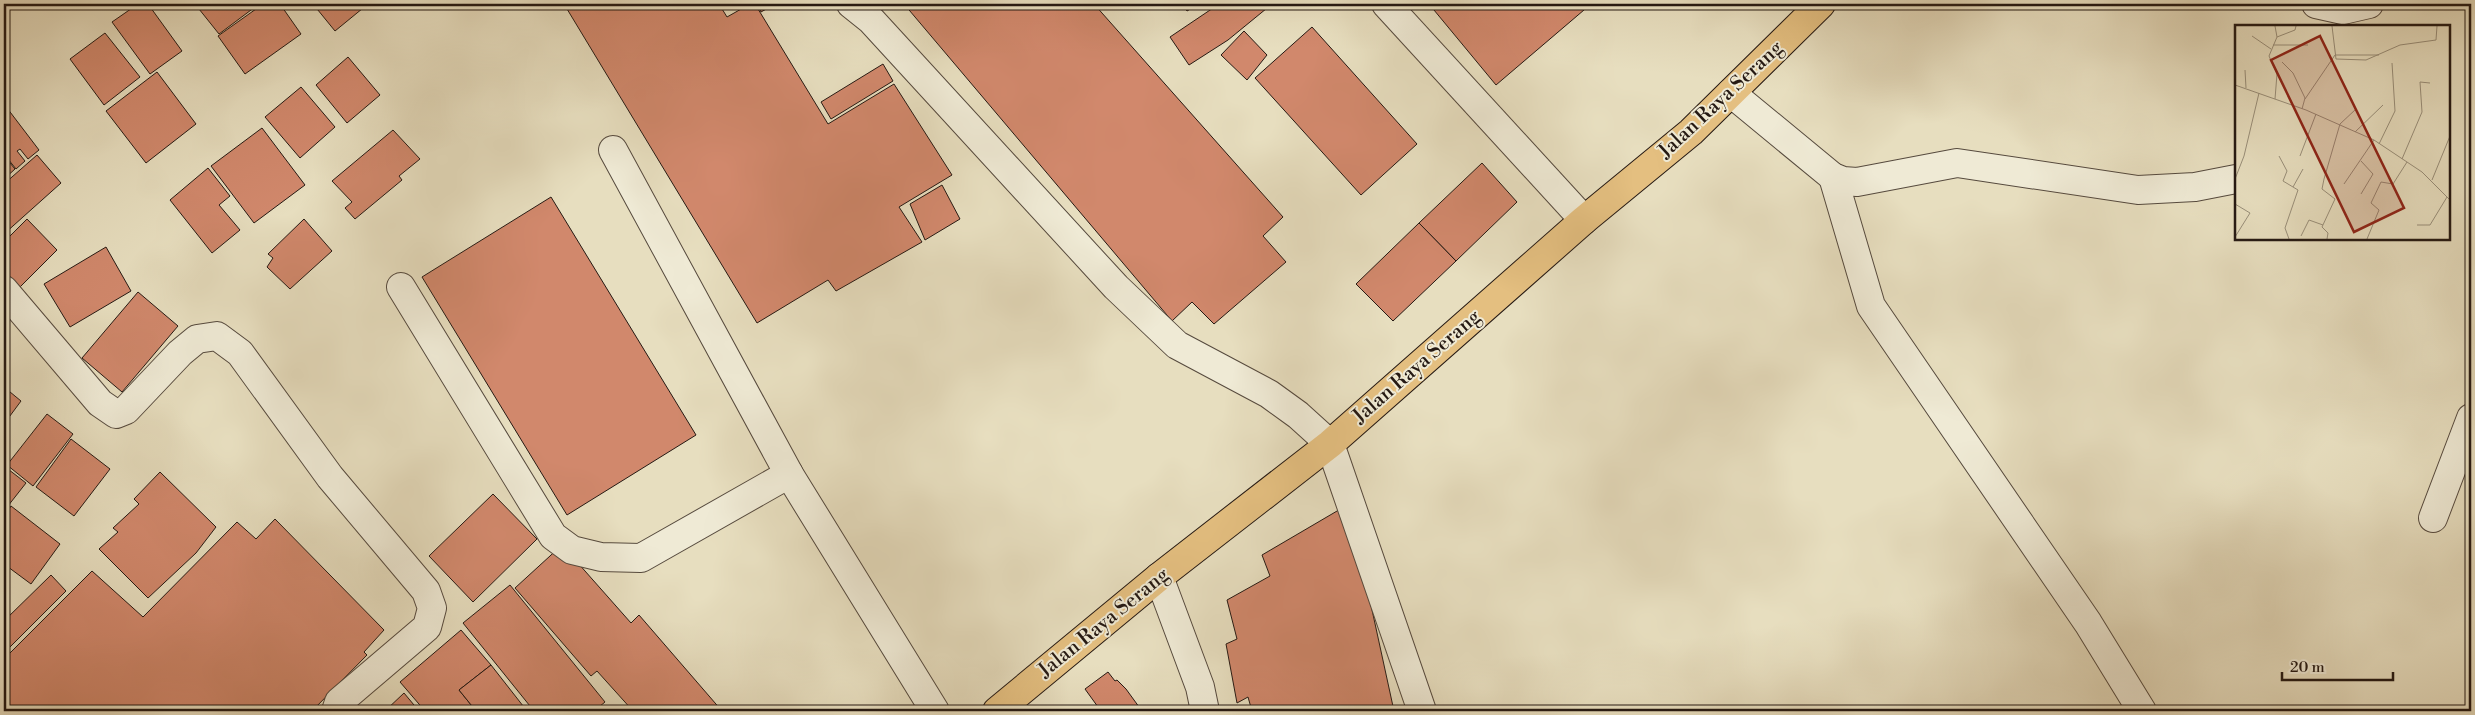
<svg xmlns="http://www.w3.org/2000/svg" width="2475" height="715" viewBox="0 0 2475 715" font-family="'Libre Bodoni',serif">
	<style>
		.building { fill: #d1886c; stroke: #251913 }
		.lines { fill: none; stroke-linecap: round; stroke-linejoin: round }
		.minor-casing { stroke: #564a3e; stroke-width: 30 }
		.highway-casing { stroke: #251913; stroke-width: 30 }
		.minor { stroke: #efead5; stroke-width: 28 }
		.highway { stroke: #e4bf80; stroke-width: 28 }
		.labels { text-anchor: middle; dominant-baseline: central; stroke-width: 4; stroke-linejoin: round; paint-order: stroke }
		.street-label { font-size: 20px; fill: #251913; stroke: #efead5 }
		.inset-road { fill: none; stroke: #998f7a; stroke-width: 1 }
		.view { fill: #8f2418; fill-opacity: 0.15; stroke: #8f2418; stroke-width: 2.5 }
		.inset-edge { fill: none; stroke: #251913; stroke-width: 2.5 }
	</style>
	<rect width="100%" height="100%" fill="#e7debf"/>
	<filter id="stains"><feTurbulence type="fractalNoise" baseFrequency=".004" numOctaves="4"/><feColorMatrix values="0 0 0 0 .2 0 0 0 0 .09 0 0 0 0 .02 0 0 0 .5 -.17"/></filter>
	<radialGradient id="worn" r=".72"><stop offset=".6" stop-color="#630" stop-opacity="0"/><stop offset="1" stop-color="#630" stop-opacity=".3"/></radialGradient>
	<g class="building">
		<path d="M 138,4 L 148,4 L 182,51 L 150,74 L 112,22 Z"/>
		<path d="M 195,4 L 259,4 L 219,34 Z"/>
		<path d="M 263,4 L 280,4 L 301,34 L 245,74 L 218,36 Z"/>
		<path d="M 313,4 L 368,4 L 335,31 Z"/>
		<path d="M 564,4 L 719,4 L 727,17 L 750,4 L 755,4 L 828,124 L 894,84 L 952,175 L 899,207 L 922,242 L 836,291 L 828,280 L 757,323 Z"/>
		<path d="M 757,4 L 775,4 L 761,12 Z"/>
		<path d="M 904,4 L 1094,4 L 1283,217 L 1263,236 L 1286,262 L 1214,324 L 1192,302 L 1172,321 Z"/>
		<path d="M 1182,4 L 1199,4 L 1187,11 Z"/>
		<path d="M 1219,4 L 1272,4 L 1228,40 L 1189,65 L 1170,37 Z"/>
		<path d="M 1429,4 L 1591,4 L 1496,85 Z"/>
		<path d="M 1312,27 L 1417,144 L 1361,195 L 1255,78 Z"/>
		<path d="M 1244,31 L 1267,55 L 1247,80 L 1221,55 Z"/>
		<path d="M 105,33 L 140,77 L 104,105 L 70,59 Z"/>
		<path d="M 348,57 L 380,95 L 347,123 L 316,85 Z"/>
		<path d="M 883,64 L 893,81 L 831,119 L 821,102 Z"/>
		<path d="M 157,72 L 196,124 L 146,163 L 106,111 Z"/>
		<path d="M 301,87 L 335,127 L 300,158 L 265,117 Z"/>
		<path d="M 4,104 L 39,150 L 28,159 L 20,149 L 17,151 L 25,161 L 16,169 L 4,154 Z"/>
		<path d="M 262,128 L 305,185 L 254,223 L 211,166 Z"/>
		<path d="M 393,130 L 420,159 L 399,176 L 402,180 L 355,219 L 345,208 L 352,202 L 332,181 Z"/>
		<path d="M 37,155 L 61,183 L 4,234 L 4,184 Z"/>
		<path d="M 4,156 L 15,169 L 4,179 Z"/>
		<path d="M 1482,163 L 1517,202 L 1456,261 L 1419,223 Z"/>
		<path d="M 208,168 L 230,196 L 219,205 L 240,230 L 212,253 L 170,200 Z"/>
		<path d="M 942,185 L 960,219 L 925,240 L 910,204 Z"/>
		<path d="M 551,197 L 696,435 L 567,515 L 422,277 Z"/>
		<path d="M 27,219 L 57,250 L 16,291 L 4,278 L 4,242 Z"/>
		<path d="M 304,219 L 332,251 L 290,289 L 267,267 L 273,258 L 268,254 Z"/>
		<path d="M 1419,223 L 1456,261 L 1393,321 L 1356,284 Z"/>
		<path d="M 106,247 L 131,291 L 70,327 L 44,284 Z"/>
		<path d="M 138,292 L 178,326 L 122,392 L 82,358 Z"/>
		<path d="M 4,387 L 21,401 L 4,424 Z"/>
		<path d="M 47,414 L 73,434 L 33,486 L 7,465 Z"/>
		<path d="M 71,439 L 110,469 L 74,516 L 36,487 Z"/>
		<path d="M 4,466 L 26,483 L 4,511 Z"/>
		<path d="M 160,472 L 216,527 L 196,553 L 148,598 L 99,549 L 118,532 L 113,528 L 139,504 L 134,499 Z"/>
		<path d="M 493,494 L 537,539 L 473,602 L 429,556 Z"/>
		<path d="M 1349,504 L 1394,711 L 1252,711 L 1248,697 L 1237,703 L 1226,644 L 1237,639 L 1227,600 L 1270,576 L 1262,555 Z"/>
		<path d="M 11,506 L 60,544 L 31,584 L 4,564 L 4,517 Z"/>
		<path d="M 275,519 L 384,630 L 364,652 L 367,655 L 312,711 L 4,711 L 4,659 L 92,571 L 143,617 L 237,522 L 256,539 Z"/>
		<path d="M 562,545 L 631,623 L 639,615 L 722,711 L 633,711 L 597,671 L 591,676 L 515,588 Z"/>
		<path d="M 51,575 L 66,591 L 9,648 L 4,643 L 4,621 Z"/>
		<path d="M 510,585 L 605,702 L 594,711 L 534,711 L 463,623 Z"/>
		<path d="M 461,630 L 491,665 L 459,690 L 476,711 L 425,711 L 400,682 Z"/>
		<path d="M 491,665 L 527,711 L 476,711 L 459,690 Z"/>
		<path d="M 1108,672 L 1115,681 L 1117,680 L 1126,689 L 1142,711 L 1092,711 L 1098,707 L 1085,689 Z"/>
		<path d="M 404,693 L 419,711 L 385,711 Z"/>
	</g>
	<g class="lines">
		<defs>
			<g id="minor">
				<path d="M 851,4 L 871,20 L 1116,287 L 1177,345 L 1269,394 L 1298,415 L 1330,444 L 1422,711"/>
				<path d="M 1386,4 L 1584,220"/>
				<path d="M 2316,4 L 2343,10 L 2369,4"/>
				<path d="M 1731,93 L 1833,177 L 1843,181 L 1857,182 L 1957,163 L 2138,190 L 2195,187 L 2236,179"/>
				<path d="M 613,150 L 789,474 L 935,711"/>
				<path d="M 1833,177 L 1871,306 L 2088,623 L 2142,711"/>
				<path d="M 401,287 L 553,536 L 572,550 L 601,557 L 641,558 L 789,474"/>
				<path d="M 4,290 L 100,403 L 116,414 L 126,410 L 180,353 L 197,339 L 217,336 L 240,353 L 330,477 L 426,591 L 432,608 L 427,627 L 339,702 L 336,711"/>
				<path d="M 2433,518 L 2471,418"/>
				<path d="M 1159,577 L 1200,687 L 1205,711"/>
			</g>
			<path id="highway" d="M 997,711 L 1159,577 L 1330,444 L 1584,220 L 1691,132 L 1821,4"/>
		</defs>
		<use href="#minor" class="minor-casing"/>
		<use href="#highway" class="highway-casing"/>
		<use href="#minor" class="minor"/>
		<use href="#highway" class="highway"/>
	</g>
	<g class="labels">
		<g class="street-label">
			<text transform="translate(1721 100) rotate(-43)">Jalan Raya Serang</text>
			<text transform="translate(1417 367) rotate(-41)">Jalan Raya Serang</text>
			<text transform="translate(1104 623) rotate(-39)">Jalan Raya Serang</text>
		</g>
	</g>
	<g transform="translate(2235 25)">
		<rect width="215" height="215" fill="#e7debf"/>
		<path class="inset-road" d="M 97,1 L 101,34 L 131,35 L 165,20 L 201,15 L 202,1M 17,11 L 36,24M 42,12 L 60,5 L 61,1M 38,20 L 73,20M 47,37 L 58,48 L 70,73 L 67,84M 10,45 L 11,63M 0,60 L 71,85 L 139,115 L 187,147 L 215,175M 40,74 L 42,49 L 34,31 L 42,12 L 40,1M 70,74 L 100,30 L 144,30M 120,107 L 148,80M 144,119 L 160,86 L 157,38M 44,131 L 52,146 L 48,156 L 63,165 L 50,203 L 54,214M 65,131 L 81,89M 167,134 L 187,87 L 185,57 L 195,58M 126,136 L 138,149 L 126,169M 0,154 L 9,131 L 24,68M 197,155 L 215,111M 109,159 L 139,115M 58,162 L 68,144M 0,179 L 15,188 L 0,212M 182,200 L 195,200 L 212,172M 66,211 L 74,195 L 88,200M 92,214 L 93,208 L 87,202 L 100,174 L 87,164 L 89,154 L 105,99 L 121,84M 132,214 L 144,185 L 136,178 L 146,157 L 158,159 L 172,137"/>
		<path class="view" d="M 85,11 L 169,183 L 119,207 L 36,35 Z"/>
		<rect width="215" height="215" class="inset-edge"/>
	</g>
	<rect width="2475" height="715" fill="none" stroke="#e7debf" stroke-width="20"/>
	<rect x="5" y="5" width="2465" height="705" fill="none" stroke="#251913" stroke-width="2.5"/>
	<rect x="10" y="10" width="2455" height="695" fill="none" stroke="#251913"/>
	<path d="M2282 672v8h111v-8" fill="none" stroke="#251913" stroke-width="2.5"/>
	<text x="2290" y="672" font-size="15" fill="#251913" stroke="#efead5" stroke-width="4" paint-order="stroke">20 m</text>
	<rect width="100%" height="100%" filter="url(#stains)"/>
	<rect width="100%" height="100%" fill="url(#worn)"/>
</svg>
